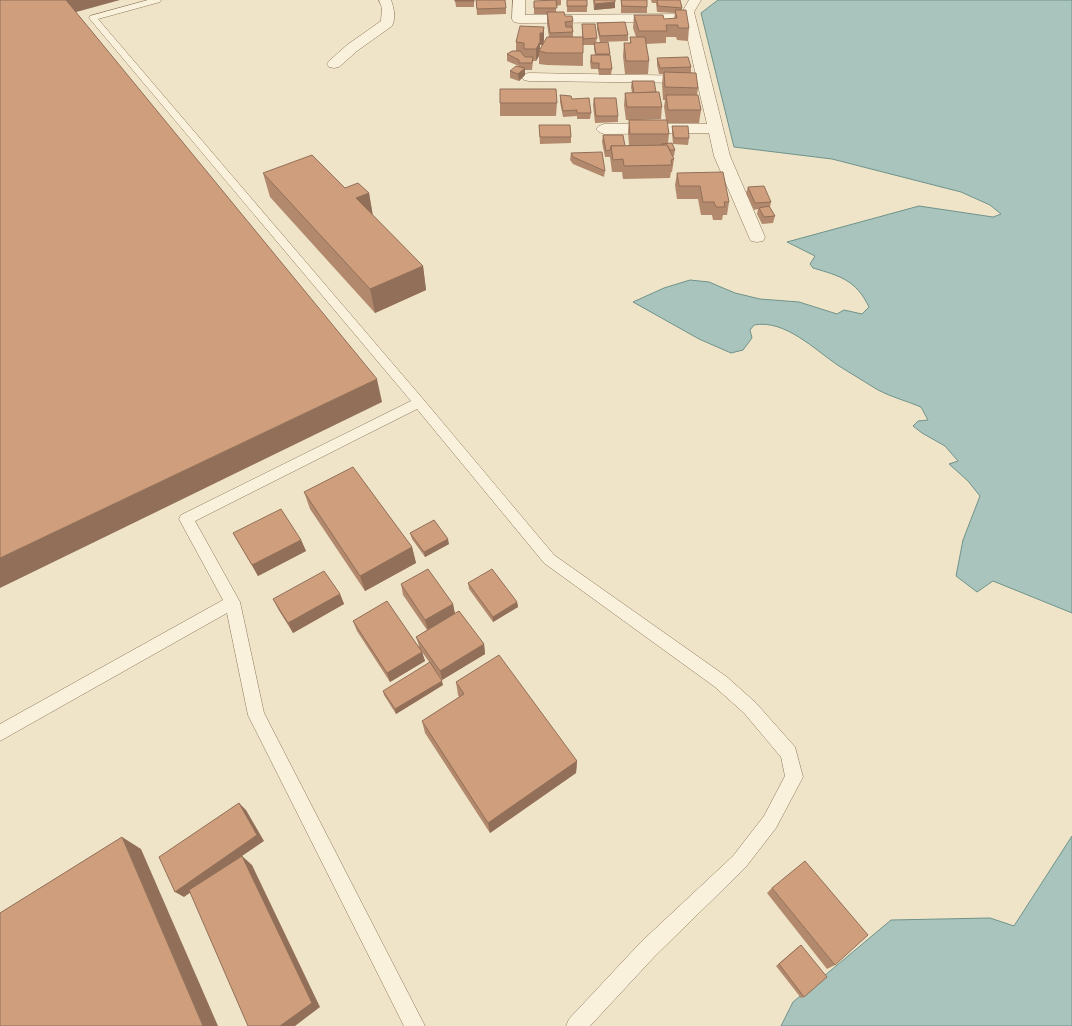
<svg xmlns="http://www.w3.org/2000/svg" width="1072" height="1026" viewBox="0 0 1072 1026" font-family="Lora,serif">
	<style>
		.water { fill: #a9c4bc; stroke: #6f938a }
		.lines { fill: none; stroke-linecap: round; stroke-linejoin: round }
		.service-casing { stroke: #8d765c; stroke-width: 1 }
		.minor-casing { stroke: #8d765c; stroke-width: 1 }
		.service { fill: #faf1dc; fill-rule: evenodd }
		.minor { fill: #faf1dc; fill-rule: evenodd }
		.wall { fill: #b2896c; fill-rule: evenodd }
		.shaded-wall { fill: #916f58 }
		.building { fill: #cf9f7d; stroke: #916f58 }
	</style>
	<rect width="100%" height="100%" fill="#f0e4c8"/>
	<g class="water">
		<path d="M 718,0 L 1072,0 L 1072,613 L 993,581 L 977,592 L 956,576 L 963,540 L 980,496 L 968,481 L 949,464 L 958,461 L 945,446 L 922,433 L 913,426 L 918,421 L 928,420 L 921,407 C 907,401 891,397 878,390 C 865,382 852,374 839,366 C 815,350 785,319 754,325 L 750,330 L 752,338 L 743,350 L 731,353 L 699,339 L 633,302 L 664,288 L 690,280 L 709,282 L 735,293 L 760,299 L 799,302 L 837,314 L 844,310 L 862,314 L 869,307 C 856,280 840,276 813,268 L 810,264 L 815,256 L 787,242 L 919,206 L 993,217 L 1001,214 L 990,205 L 961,192 L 832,159 L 734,147 L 701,13 Z"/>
		<path d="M 1072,836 L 1072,1026 L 781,1026 L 793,1002 L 891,920 L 990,918 L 1014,926 Z"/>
	</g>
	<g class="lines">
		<defs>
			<path id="service" d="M 148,0 L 161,0 L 160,2 L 98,19 L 423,399 L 554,555 L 727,677 L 756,703 L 795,747 L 803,777 L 776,828 L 745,868 L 655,956 L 590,1026 L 566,1026 L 569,1019 L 641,942 L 733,856 L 764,816 L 785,776 L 781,757 L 744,713 L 715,687 L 544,563 L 417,409 L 195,521 L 240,602 L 264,713 L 425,1026 L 404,1026 L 248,715 L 227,613 L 0,741 L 0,724 L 223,600 L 179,519 L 181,515 L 411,401 L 89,18 L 90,16 Z"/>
			<g id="minor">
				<path d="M 379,0 L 391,0 C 394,8 396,18 392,26 L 357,51 L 339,67 L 334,68 L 329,67 L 327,64 L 329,61 L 347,45 L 381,21 L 382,8 Z"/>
				<path d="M 513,0 L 525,0 L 525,15 L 682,14 L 682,12 L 689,0 L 701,0 L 694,12 L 730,156 L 765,237 L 763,241 L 757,242 L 751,241 L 749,237 L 714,156 L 709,133 L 604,134 L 599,132 L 596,129 L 599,126 L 604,124 L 707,124 L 697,82 L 692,83 L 529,81 L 524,80 L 522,77 L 524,74 L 529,73 L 696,76 L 684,22 L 519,23 L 514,22 L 512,19 Z"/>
			</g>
		</defs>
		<use href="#service" class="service-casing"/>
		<use href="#minor" class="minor-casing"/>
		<use href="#service" class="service"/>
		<use href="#minor" class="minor"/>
	</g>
	<g class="wall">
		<path d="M 455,0 L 474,0 L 474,7 L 456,7 Z"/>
		<path d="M 476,0 L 506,8 L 506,14 L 477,15 Z"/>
		<path d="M 550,0 L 561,0 L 561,5 L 556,6 L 556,12 L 573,21 L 573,37 L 582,37 L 582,24 L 597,38 L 596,43 L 608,42 L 612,69 L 611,75 L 599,75 L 598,69 L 591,69 L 590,62 L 591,55 L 595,55 L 594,49 L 594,45 L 583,45 L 583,66 L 547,65 L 539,64 L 539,56 L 536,61 L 533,61 L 532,70 L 525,70 L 525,75 L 519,81 L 510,78 L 510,71 L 519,66 L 507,61 L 507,54 L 516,51 L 516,42 L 544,39 L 544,44 L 549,37 L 547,24 L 547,14 L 534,14 L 534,1 L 550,1 ZM 540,45 L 543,45 L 540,50 Z"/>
		<rect x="567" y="0" width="20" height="12"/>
		<path d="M 593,0 L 615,0 L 615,8 L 594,10 Z"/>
		<rect x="621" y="0" width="26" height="13"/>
		<path d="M 651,0 L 680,0 L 682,8 L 682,10 L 689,28 L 688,41 L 677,40 L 676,37 L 666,37 L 666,43 L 646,44 L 649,61 L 648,74 L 625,74 L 623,56 L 624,43 L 630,43 L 630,37 L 636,37 L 633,28 L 634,15 L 664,19 L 674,19 L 675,13 L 657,12 L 656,3 L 652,3 Z"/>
		<path d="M 597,23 L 628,35 L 628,41 L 600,42 L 597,29 Z"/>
		<path d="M 657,58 L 691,67 L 691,73 L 698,88 L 697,95 L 701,110 L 699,123 L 667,123 L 669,134 L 668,143 L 675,150 L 674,156 L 673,156 L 674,159 L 672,172 L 671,172 L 670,178 L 623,179 L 622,172 L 612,172 L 610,157 L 605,157 L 602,142 L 603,135 L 625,146 L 629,145 L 628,132 L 629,120 L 626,120 L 624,105 L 625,93 L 632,93 L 631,87 L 632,81 L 656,92 L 662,107 L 661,119 L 640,120 L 666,120 L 664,107 L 665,100 L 663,100 L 662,84 L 663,74 L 659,74 L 657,65 Z"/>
		<path d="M 560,95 L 572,99 L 591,113 L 590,119 L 577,119 L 577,116 L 563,117 L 560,102 Z"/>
		<path d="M 594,98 L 618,116 L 618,122 L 595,123 L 593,105 Z"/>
		<path d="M 500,103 L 557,103 L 556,116 L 500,116 Z"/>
		<path d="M 539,125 L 571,137 L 571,143 L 540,144 Z"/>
		<path d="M 672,126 L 689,138 L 688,145 L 673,144 L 672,133 Z"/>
		<path d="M 571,153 L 605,171 L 604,177 L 573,164 L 570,160 Z"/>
		<path d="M 263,173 L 345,188 L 369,193 L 373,216 L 423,266 L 426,290 L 375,313 L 270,197 Z"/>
		<path d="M 677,173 L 729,202 L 727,215 L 723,215 L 722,220 L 713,220 L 712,215 L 701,215 L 698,199 L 677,199 L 675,185 Z"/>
		<path d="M 748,187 L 771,202 L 770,207 L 775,216 L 773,223 L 762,224 L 757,214 L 758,209 L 754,210 L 746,193 Z"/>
		<path d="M 304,492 L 412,547 L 416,563 L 365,591 L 310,509 Z"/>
		<path d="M 233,533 L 301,540 L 306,551 L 258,576 Z"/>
		<path d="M 410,533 L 449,544 L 425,557 L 412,539 Z"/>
		<path d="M 468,583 L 517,602 L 518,607 L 493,622 L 469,589 Z"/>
		<path d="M 401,584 L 453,604 L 455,614 L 484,644 L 485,654 L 442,680 L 422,652 L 425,661 L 390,682 L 357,631 L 353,621 L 419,646 L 416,637 L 427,630 L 403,595 Z"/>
		<path d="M 340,594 L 344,604 L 293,633 L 278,609 L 273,599 Z"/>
		<path d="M 456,682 L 577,761 L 576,773 L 490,833 L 425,733 L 422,721 L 459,697 L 458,695 Z"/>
		<path d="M 443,685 L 396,714 L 384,695 L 383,691 Z"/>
		<path d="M 772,888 L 835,965 L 827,969 L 767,893 Z"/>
		<path d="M 801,945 L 804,997 L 801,998 L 776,966 L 798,947 Z"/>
	</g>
	<g class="shaded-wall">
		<path d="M 62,0 L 120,0 L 69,14 Z"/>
		<path d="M 615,2 L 615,8 L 594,10 L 595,4 Z"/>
		<path d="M 544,27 L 544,39 L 543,45 L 540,45 L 539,56 L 536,61 L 536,49 L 540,33 Z"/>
		<path d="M 525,68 L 525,75 L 519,81 L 518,74 Z"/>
		<path d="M 369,193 L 373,217 L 356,198 Z"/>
		<path d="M 423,266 L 426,290 L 375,313 L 370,289 Z"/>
		<path d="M 377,379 L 382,402 L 0,588 L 0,558 Z"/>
		<path d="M 448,539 L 449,544 L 425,557 L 424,552 Z"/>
		<path d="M 301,540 L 306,551 L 258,576 L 252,565 Z"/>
		<path d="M 412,547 L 416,563 L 365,591 L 360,576 Z"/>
		<path d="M 340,594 L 344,604 L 293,633 L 288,623 Z"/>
		<path d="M 517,602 L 518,607 L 493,622 L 493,617 Z"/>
		<path d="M 453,604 L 455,614 L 428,630 L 425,620 Z"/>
		<path d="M 484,644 L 485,654 L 442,680 L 440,671 Z"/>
		<path d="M 422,652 L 425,661 L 390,682 L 387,673 Z"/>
		<path d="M 442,681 L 443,685 L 396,714 L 395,709 Z"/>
		<path d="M 577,761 L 576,773 L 490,833 L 488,823 Z"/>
		<path d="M 239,803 L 246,810 L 264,841 L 242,856 L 252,865 L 320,1007 L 295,1026 L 280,1026 L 242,856 L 184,897 L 175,892 Z"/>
		<path d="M 122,837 L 141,849 L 218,1026 L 203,1026 Z"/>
	</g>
	<g class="building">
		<path d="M 0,0 L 66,0 L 377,379 L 0,558 Z"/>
		<rect x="455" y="0" width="19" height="1"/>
		<path d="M 476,0 L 505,0 L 506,8 L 477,9 Z"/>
		<path d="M 556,0 L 557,8 L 534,8 L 534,1 Z"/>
		<rect x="567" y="0" width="20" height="6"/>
		<path d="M 594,0 L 615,0 L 615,2 L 595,4 Z"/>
		<path d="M 621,0 L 647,0 L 647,7 L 622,6 Z"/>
		<path d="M 657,0 L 680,0 L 682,8 L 658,6 Z"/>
		<path d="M 675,10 L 686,10 L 689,28 L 678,28 L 678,25 L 666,25 L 667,31 L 639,31 L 634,15 L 663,15 L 664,19 L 677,18 Z"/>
		<path d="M 547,12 L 564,12 L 565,16 L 572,16 L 573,21 L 565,22 L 566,27 L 572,27 L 573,32 L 550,33 Z"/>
		<path d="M 625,22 L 628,35 L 600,36 L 597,23 Z"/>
		<path d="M 582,24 L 595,24 L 597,38 L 583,39 Z"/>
		<path d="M 520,26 L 544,27 L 543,33 L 540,33 L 540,42 L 536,49 L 524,49 L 524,43 L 516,42 Z"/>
		<path d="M 547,37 L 583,37 L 583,53 L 547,53 L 539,51 Z"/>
		<path d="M 630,37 L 645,37 L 649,61 L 626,61 L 624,43 L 631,43 Z"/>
		<path d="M 608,42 L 610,54 L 596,54 L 594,43 Z"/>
		<path d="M 512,51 L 520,51 L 525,57 L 533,57 L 532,63 L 519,63 L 519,60 L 507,54 Z"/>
		<path d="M 591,55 L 610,55 L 612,69 L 599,69 L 599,63 L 592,63 Z"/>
		<path d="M 688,57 L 691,67 L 660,68 L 657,58 Z"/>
		<path d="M 516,66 L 525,68 L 518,74 L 510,71 Z"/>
		<path d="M 664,72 L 696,73 L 698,88 L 665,87 Z"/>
		<path d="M 632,81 L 654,81 L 656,92 L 634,93 Z"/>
		<path d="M 500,89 L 556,89 L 557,103 L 500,103 Z"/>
		<path d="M 659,92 L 662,107 L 627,107 L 625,93 Z"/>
		<path d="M 560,95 L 571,96 L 572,99 L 589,98 L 591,113 L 577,113 L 577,110 L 563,111 Z"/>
		<path d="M 666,95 L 698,95 L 701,110 L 668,110 Z"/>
		<path d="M 594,98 L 616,98 L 618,116 L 596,116 Z"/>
		<path d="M 629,120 L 667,120 L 669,134 L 630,134 Z"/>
		<path d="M 539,125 L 570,125 L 571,137 L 540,137 Z"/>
		<path d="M 672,126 L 688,126 L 689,138 L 674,138 Z"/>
		<path d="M 603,135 L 623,135 L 625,146 L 611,146 L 610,150 L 606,151 Z"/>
		<path d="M 672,143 L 675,150 L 670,150 L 667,145 L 662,145 L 661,144 Z"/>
		<path d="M 667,145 L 674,159 L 671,160 L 672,165 L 624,166 L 623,159 L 613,160 L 611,146 Z"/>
		<path d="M 602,152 L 605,171 L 573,157 L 571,153 Z"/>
		<path d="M 312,155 L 345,188 L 358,183 L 369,193 L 356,198 L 423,266 L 370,289 L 263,173 Z"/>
		<path d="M 723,172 L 729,202 L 724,202 L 725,207 L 716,207 L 714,202 L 703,202 L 700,186 L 679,186 L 677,173 Z"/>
		<path d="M 764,186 L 771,202 L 755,203 L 748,187 Z"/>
		<path d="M 769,206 L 775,216 L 764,217 L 759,208 Z"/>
		<path d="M 353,467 L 412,547 L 360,576 L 304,492 Z"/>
		<path d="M 281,509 L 301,540 L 252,565 L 233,533 Z"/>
		<path d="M 434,520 L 448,539 L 424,552 L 410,533 Z"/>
		<path d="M 428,569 L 453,604 L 425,620 L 401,584 Z"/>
		<path d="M 492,569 L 517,602 L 493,617 L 468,583 Z"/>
		<path d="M 324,571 L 340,594 L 288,623 L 273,599 Z"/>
		<path d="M 387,601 L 422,652 L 387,673 L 353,621 Z"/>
		<path d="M 459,611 L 484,644 L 440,671 L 416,637 Z"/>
		<path d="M 499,655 L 577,761 L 488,823 L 422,721 L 464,694 L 456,682 Z"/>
		<path d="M 430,662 L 442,681 L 395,709 L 383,691 Z"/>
		<path d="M 239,803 L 257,835 L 175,892 L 159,857 Z"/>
		<path d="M 122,837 L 203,1026 L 0,1026 L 0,913 Z"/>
		<path d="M 242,856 L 312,1003 L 280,1026 L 248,1026 L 189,890 Z"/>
		<path d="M 805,861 L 868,935 L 835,965 L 772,888 Z"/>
		<path d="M 801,945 L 827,977 L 804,997 L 779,964 Z"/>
	</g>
</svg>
